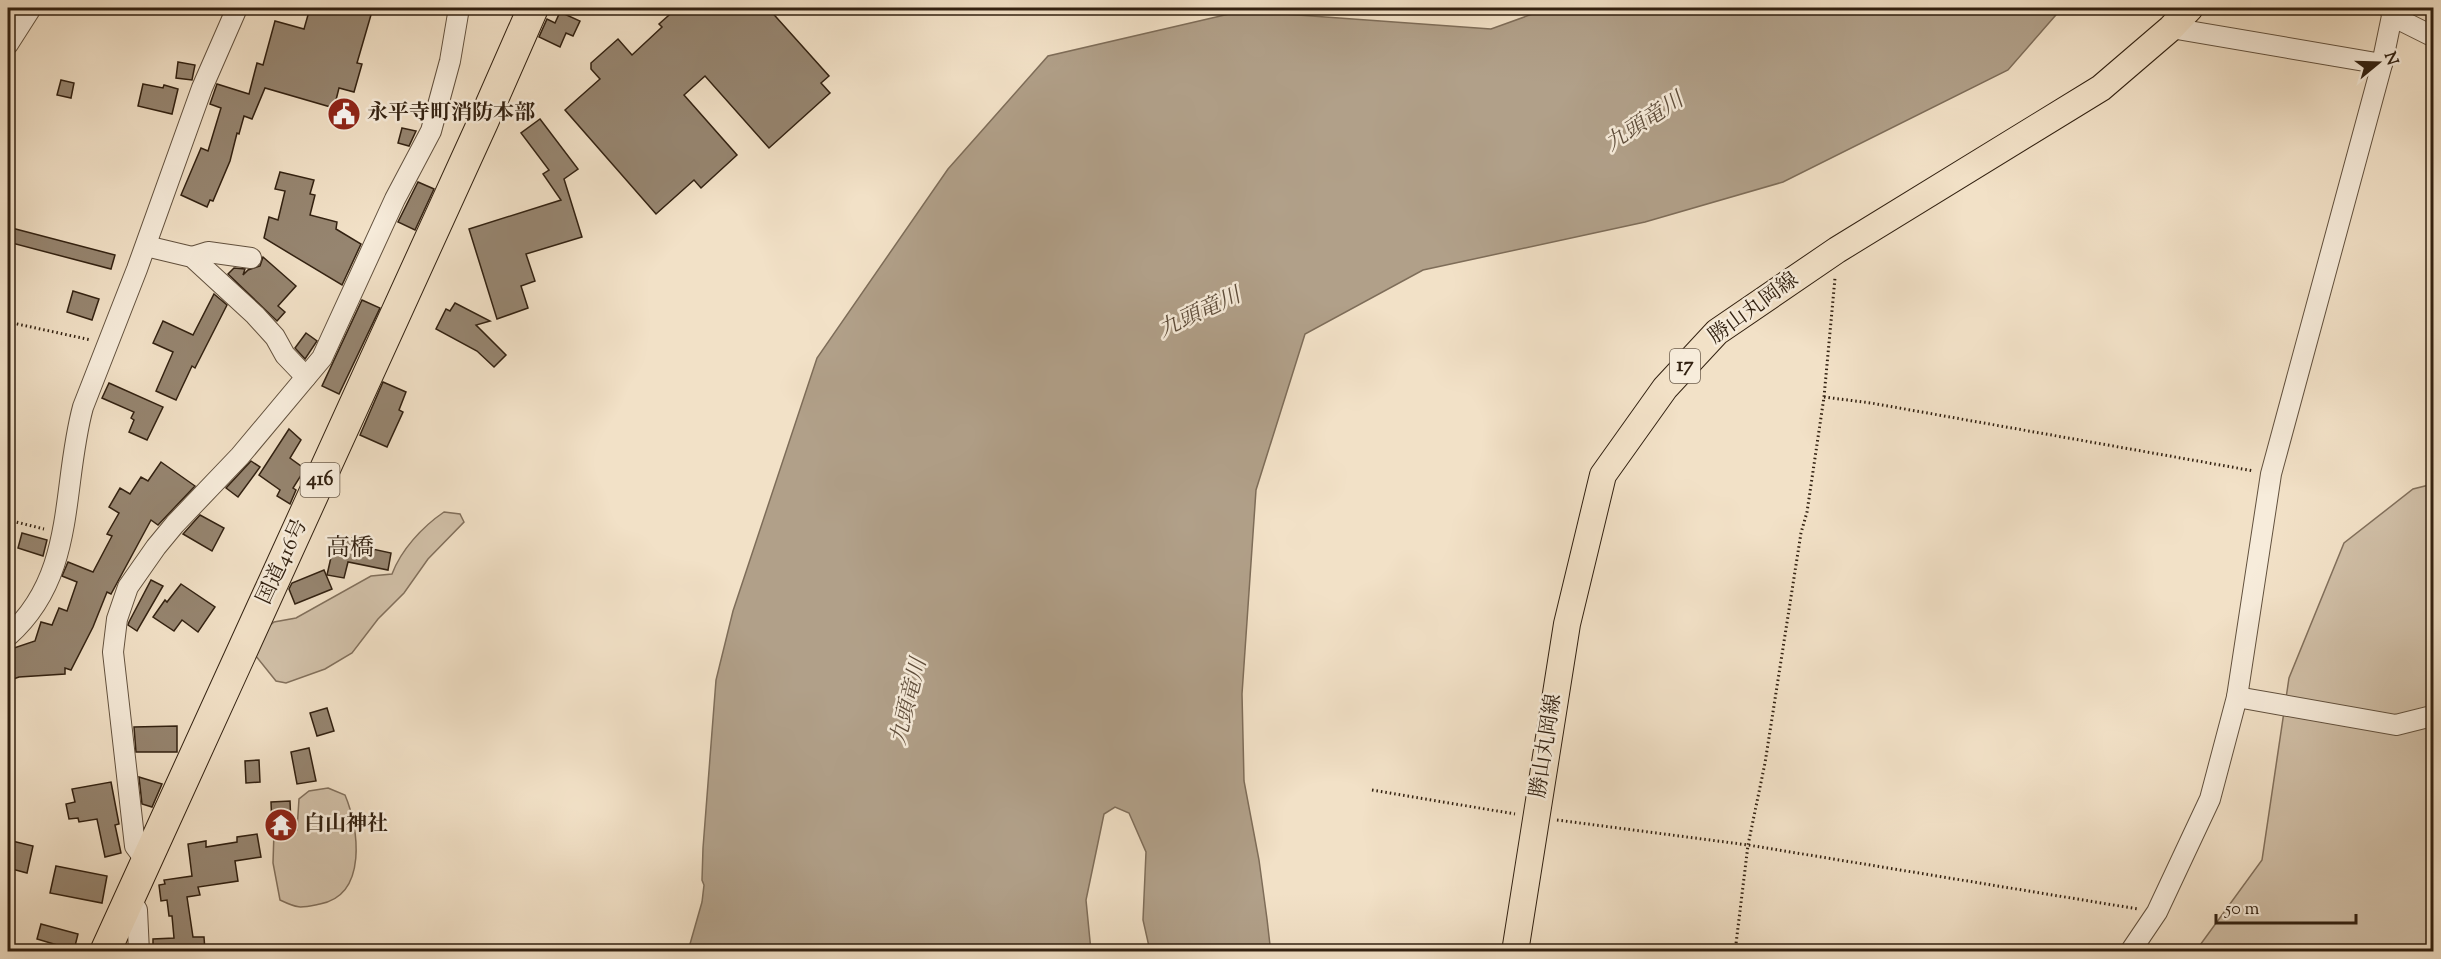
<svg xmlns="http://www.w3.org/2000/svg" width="2441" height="959" viewBox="0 0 2441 959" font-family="'Sorts Mill Goudy','Noto Serif JP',serif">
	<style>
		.green { fill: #d1c0a8; stroke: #82705c; stroke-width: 1.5 }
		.water { fill: #b1a089; stroke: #7e6d59; stroke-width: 1.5 }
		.building { fill: #968570; stroke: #322111; stroke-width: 1.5 }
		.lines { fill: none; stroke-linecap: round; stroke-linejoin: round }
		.minor-casing { stroke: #62513e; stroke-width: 22 }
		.major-casing { stroke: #322111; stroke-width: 28 }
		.highway-casing { stroke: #322111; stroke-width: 32 }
		.path { stroke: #322111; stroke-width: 3; stroke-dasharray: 1.5 3; stroke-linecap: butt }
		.minor { stroke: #f7ecdb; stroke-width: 20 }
		.major { stroke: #f2e1c7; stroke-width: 26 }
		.highway { stroke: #f2e1c7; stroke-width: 30 }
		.labels { text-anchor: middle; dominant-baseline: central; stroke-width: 5; stroke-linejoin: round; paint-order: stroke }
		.shield { fill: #f7ecdb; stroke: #6d5e4e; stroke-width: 1.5 }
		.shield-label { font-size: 20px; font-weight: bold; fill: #322111 }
		.poi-label { font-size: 21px; font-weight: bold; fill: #322111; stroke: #f7ecdb; text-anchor: start }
		.street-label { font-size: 21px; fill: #322111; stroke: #f7ecdb }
		.water-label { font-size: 22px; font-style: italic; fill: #5e4d3b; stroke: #f7ecdb }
		.quarter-label { font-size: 24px; fill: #322111; stroke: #f7ecdb }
	</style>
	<rect width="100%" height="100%" fill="#f2e1c7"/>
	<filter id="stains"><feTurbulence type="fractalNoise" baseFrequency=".00333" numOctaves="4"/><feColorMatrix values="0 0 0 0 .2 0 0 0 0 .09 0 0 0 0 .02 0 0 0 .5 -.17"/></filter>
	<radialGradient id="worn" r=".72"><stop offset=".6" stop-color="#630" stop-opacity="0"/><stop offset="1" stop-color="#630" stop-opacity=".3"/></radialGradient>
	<g class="green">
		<path d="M 2433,484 L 2433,951 L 2195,952 L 2262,860 L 2289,678 L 2344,543 L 2413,489 Z"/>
		<path d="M 444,512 L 460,514 L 464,522 L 428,559 L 404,593 L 378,619 L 352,653 L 325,669 L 286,683 L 276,681 L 255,655 L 268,627 L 274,622 L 296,618 L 371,576 L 392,574 C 401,550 422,527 444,512 Z"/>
		<path d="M 328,788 L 345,795 C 359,828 368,895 320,904 C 300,908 299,909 280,900 L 273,863 L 274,832 L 297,830 L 299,799 L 309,791 Z"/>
	</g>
	<path class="water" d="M 1549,8 L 2062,8 L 2008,70 L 1783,182 L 1645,222 L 1423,270 L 1305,334 L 1256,490 L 1242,694 L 1244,781 L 1259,860 L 1267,919 L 1270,945 L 1267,951 L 1150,951 L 1143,920 L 1146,852 L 1129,813 L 1115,807 L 1104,814 L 1086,900 L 1091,951 L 688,951 L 702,902 L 704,885 L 702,880 L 703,848 L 716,680 L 733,611 L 817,358 L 948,169 L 1048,56 L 1242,11 L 1491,29 Z"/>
	<g class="building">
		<path d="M 310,8 L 373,8 L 357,63 L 362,64 L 354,92 L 339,88 L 334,108 L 265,88 L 252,119 L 244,116 L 239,134 L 237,133 L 230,161 L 213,201 L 210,200 L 207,207 L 181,195 L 201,148 L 208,151 L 221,108 L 210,104 L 217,84 L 249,94 L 257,63 L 263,65 L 275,21 L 304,29 Z"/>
		<path d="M 677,8 L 768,8 L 829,76 L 821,83 L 830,93 L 769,148 L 705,76 L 684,95 L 737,155 L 701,188 L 694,180 L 656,214 L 565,110 L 600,79 L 591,69 L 591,63 L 618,39 L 632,55 L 662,27 L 659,24 Z"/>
		<path d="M 560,12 L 580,21 L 573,36 L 566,33 L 560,47 L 539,37 L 547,19 L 555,23 Z"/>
		<path d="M 178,62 L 195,65 L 192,80 L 176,78 Z"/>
		<path d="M 61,80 L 74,83 L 71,98 L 57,95 Z"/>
		<path d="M 143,84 L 163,88 L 164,85 L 178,89 L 172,114 L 138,106 Z"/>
		<path d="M 540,119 L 578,169 L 564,179 L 582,237 L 526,254 L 535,281 L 521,286 L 528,308 L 497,319 L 469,229 L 561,200 L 543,174 L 549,170 L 521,133 Z"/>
		<path d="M 402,128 L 416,131 L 409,146 L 398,143 Z"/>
		<path d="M 280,172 L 314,180 L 310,194 L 315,195 L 310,215 L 337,222 L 336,229 L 361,244 L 342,285 L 264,238 L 269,217 L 278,220 L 285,191 L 275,189 Z"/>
		<path d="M 418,182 L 434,189 L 415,230 L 398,222 Z"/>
		<path d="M 8,227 L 115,255 L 111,269 L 8,242 Z"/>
		<path d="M 263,257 L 296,286 L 278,306 L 285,312 L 277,321 L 228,274 L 234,268 L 245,269 L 243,275 L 248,270 L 260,266 Z"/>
		<path d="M 73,291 L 99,299 L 92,320 L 67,312 Z"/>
		<path d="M 214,294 L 227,305 L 195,368 L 192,366 L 176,400 L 156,391 L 173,352 L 153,343 L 163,321 L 193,335 Z"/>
		<path d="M 362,300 L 380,308 L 339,394 L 322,386 Z"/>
		<path d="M 455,303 L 490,321 L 476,325 L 506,355 L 494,367 L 477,351 L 436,329 L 446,309 L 450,311 Z"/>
		<path d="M 306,333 L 317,341 L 305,359 L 295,348 Z"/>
		<path d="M 383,382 L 406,392 L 399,410 L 403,412 L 387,447 L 360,435 Z"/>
		<path d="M 109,383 L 163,407 L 147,440 L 129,432 L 134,420 L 131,418 L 134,412 L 102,398 Z"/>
		<path d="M 289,429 L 301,440 L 290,458 L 305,469 L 293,488 L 296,490 L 290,504 L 277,496 L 280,490 L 259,475 Z"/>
		<path d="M 251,461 L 260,467 L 238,497 L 226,488 Z"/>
		<path d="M 161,462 L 195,486 L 158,525 L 151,520 L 111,594 L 107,592 L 93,627 L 71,670 L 65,668 L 65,674 L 19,677 L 8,681 L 8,650 L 35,641 L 41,622 L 52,625 L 59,608 L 67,611 L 77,582 L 62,576 L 68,562 L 93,572 L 112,536 L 107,534 L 119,513 L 109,507 L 120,488 L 130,494 L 141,477 L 148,481 Z"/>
		<path d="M 200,515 L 224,528 L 212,551 L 183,534 Z"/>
		<path d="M 22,533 L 47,540 L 43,556 L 18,548 Z"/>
		<path d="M 336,535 L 364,541 L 363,547 L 391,553 L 388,570 L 348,562 L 344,578 L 327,575 Z"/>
		<path d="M 324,570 L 332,589 L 295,604 L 289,589 L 292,583 Z"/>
		<path d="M 151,580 L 163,586 L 137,631 L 128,625 L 129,622 Z"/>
		<path d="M 181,584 L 215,607 L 198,632 L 182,620 L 174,631 L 153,617 L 165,600 L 167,602 Z"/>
		<path d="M 327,708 L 334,731 L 317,736 L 310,713 Z"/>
		<path d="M 177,726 L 177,752 L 136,752 L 134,727 Z"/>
		<path d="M 309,748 L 316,781 L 297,784 L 291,752 Z"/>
		<path d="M 259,760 L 260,782 L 246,783 L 245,761 Z"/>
		<path d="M 139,777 L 162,784 L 152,807 L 142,804 Z"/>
		<path d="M 111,782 L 119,824 L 115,825 L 121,853 L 105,857 L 97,819 L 79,822 L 78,818 L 69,819 L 66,804 L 75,802 L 72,789 Z"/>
		<path d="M 290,801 L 291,825 L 272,826 L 271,802 Z"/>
		<path d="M 257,834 L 261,857 L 235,861 L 238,881 L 198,887 L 200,895 L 187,897 L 193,937 L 204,937 L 205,951 L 153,951 L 153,939 L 174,938 L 172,916 L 169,916 L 167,900 L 161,901 L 159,885 L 165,884 L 164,880 L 192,876 L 188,844 L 206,841 L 206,847 L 237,842 L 237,837 Z"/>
		<path d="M 8,840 L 33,846 L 27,873 L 8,868 Z"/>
		<path d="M 56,866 L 107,876 L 102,903 L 50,893 Z"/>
		<path d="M 41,924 L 78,934 L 74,950 L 37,939 Z"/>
	</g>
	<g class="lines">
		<defs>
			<g id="minor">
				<path d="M 2392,16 L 2434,37"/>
				<path d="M 2171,28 L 2382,64"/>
				<path d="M 8,44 L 31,8"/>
				<path d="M 146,246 L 192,257 L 255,315 L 275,337 L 285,355 L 306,377"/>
				<path d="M 192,257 L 208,252 L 251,258"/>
				<path d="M 8,636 C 77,575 61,488 83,407 L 137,269 L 202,88 L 237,8"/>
				<path d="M 2237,697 L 2396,725 L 2428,717"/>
				<path d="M 146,861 L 135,846 L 113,652 L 117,619 L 128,587 L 156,547 L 175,524 L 240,456 L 322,358 L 395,199 L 431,131 L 450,61 L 459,8"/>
				<path d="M 130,898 L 137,910 L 139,952"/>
				<path d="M 2130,952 L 2157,912 L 2210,799 L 2237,697 L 2271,474 L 2382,64 L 2392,16 L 2390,8"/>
			</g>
			<path id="major" d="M 1515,952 L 1567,624 L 1603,475 L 1665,388 L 1717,332 L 1837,250 L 2101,88 L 2171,28 L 2190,8"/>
			<path id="highway" d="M 105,952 L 483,122 L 533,8"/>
		</defs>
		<use href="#minor" class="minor-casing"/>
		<use href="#major" class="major-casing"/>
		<use href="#highway" class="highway-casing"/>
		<g class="path">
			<path d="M 8,322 L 91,340"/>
			<path d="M 1824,397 L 1871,403 L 2254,471"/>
			<path d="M 8,520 L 44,529"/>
			<path d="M 1372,790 L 1515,814"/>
			<path d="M 1557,820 L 1748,845 L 2138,909"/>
			<path d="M 1735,952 L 1748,845 L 1765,763 L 1801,533 L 1807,512 L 1824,397 L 1835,278"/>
		</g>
		<use href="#minor" class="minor"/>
		<use href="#major" class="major"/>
		<use href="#highway" class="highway"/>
	</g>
	<defs>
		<symbol id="civic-disc" viewBox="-11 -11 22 22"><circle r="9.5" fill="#8f2418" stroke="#f7ecdb"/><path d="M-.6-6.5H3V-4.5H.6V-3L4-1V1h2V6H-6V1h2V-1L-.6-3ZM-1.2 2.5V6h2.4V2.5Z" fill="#fff"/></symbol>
		<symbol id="temple-disc" viewBox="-11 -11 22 22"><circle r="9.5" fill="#8f2418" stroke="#f7ecdb"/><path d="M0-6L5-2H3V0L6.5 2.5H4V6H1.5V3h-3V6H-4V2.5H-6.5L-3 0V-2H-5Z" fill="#fff"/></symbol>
	</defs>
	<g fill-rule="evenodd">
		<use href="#civic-disc" x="325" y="95" width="38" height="38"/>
		<use href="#temple-disc" x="262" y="806" width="38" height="38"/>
	</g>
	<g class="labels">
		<g class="shield">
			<rect x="1670" y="349" width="30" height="34" rx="4.5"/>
			<rect x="300.5" y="463" width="39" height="34" rx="4.5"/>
		</g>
		<g class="shield-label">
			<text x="1685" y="366">17</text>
			<text x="320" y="480">416</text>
		</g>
		<g class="poi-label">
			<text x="367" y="114">永平寺町消防本部</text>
			<text x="304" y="825">白山神社</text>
		</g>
		<g class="street-label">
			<text transform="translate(1754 309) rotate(-36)">勝山丸岡線</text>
			<text transform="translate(283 562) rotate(-65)">国道416号</text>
			<text transform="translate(1547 746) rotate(-81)">勝山丸岡線</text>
		</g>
		<g class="water-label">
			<text transform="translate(1645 123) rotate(-33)">九頭竜川</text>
			<text transform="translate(1200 314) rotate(-25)">九頭竜川</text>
			<text transform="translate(910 702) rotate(-76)">九頭竜川</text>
		</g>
		<g class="quarter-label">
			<text x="350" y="549">高橋</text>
		</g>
	</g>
	<rect width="2441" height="959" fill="none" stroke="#f2e1c7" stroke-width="30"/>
	<rect x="9" y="9" width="2423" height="941" fill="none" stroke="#322111" stroke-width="3"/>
	<rect x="15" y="15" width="2411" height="929" fill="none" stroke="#322111" stroke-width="1.5"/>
	<g transform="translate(2378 63) rotate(71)" stroke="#f7ecdb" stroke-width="4.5" paint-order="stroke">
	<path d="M0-4.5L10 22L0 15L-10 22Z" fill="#322111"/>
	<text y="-9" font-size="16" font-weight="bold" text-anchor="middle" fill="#322111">N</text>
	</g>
	<path d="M2216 914v9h140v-9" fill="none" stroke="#322111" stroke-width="3"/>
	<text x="2225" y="914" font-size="18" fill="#322111" stroke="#f7ecdb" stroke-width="4.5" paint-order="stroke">50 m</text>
	<rect width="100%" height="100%" filter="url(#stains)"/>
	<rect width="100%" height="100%" fill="url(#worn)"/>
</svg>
